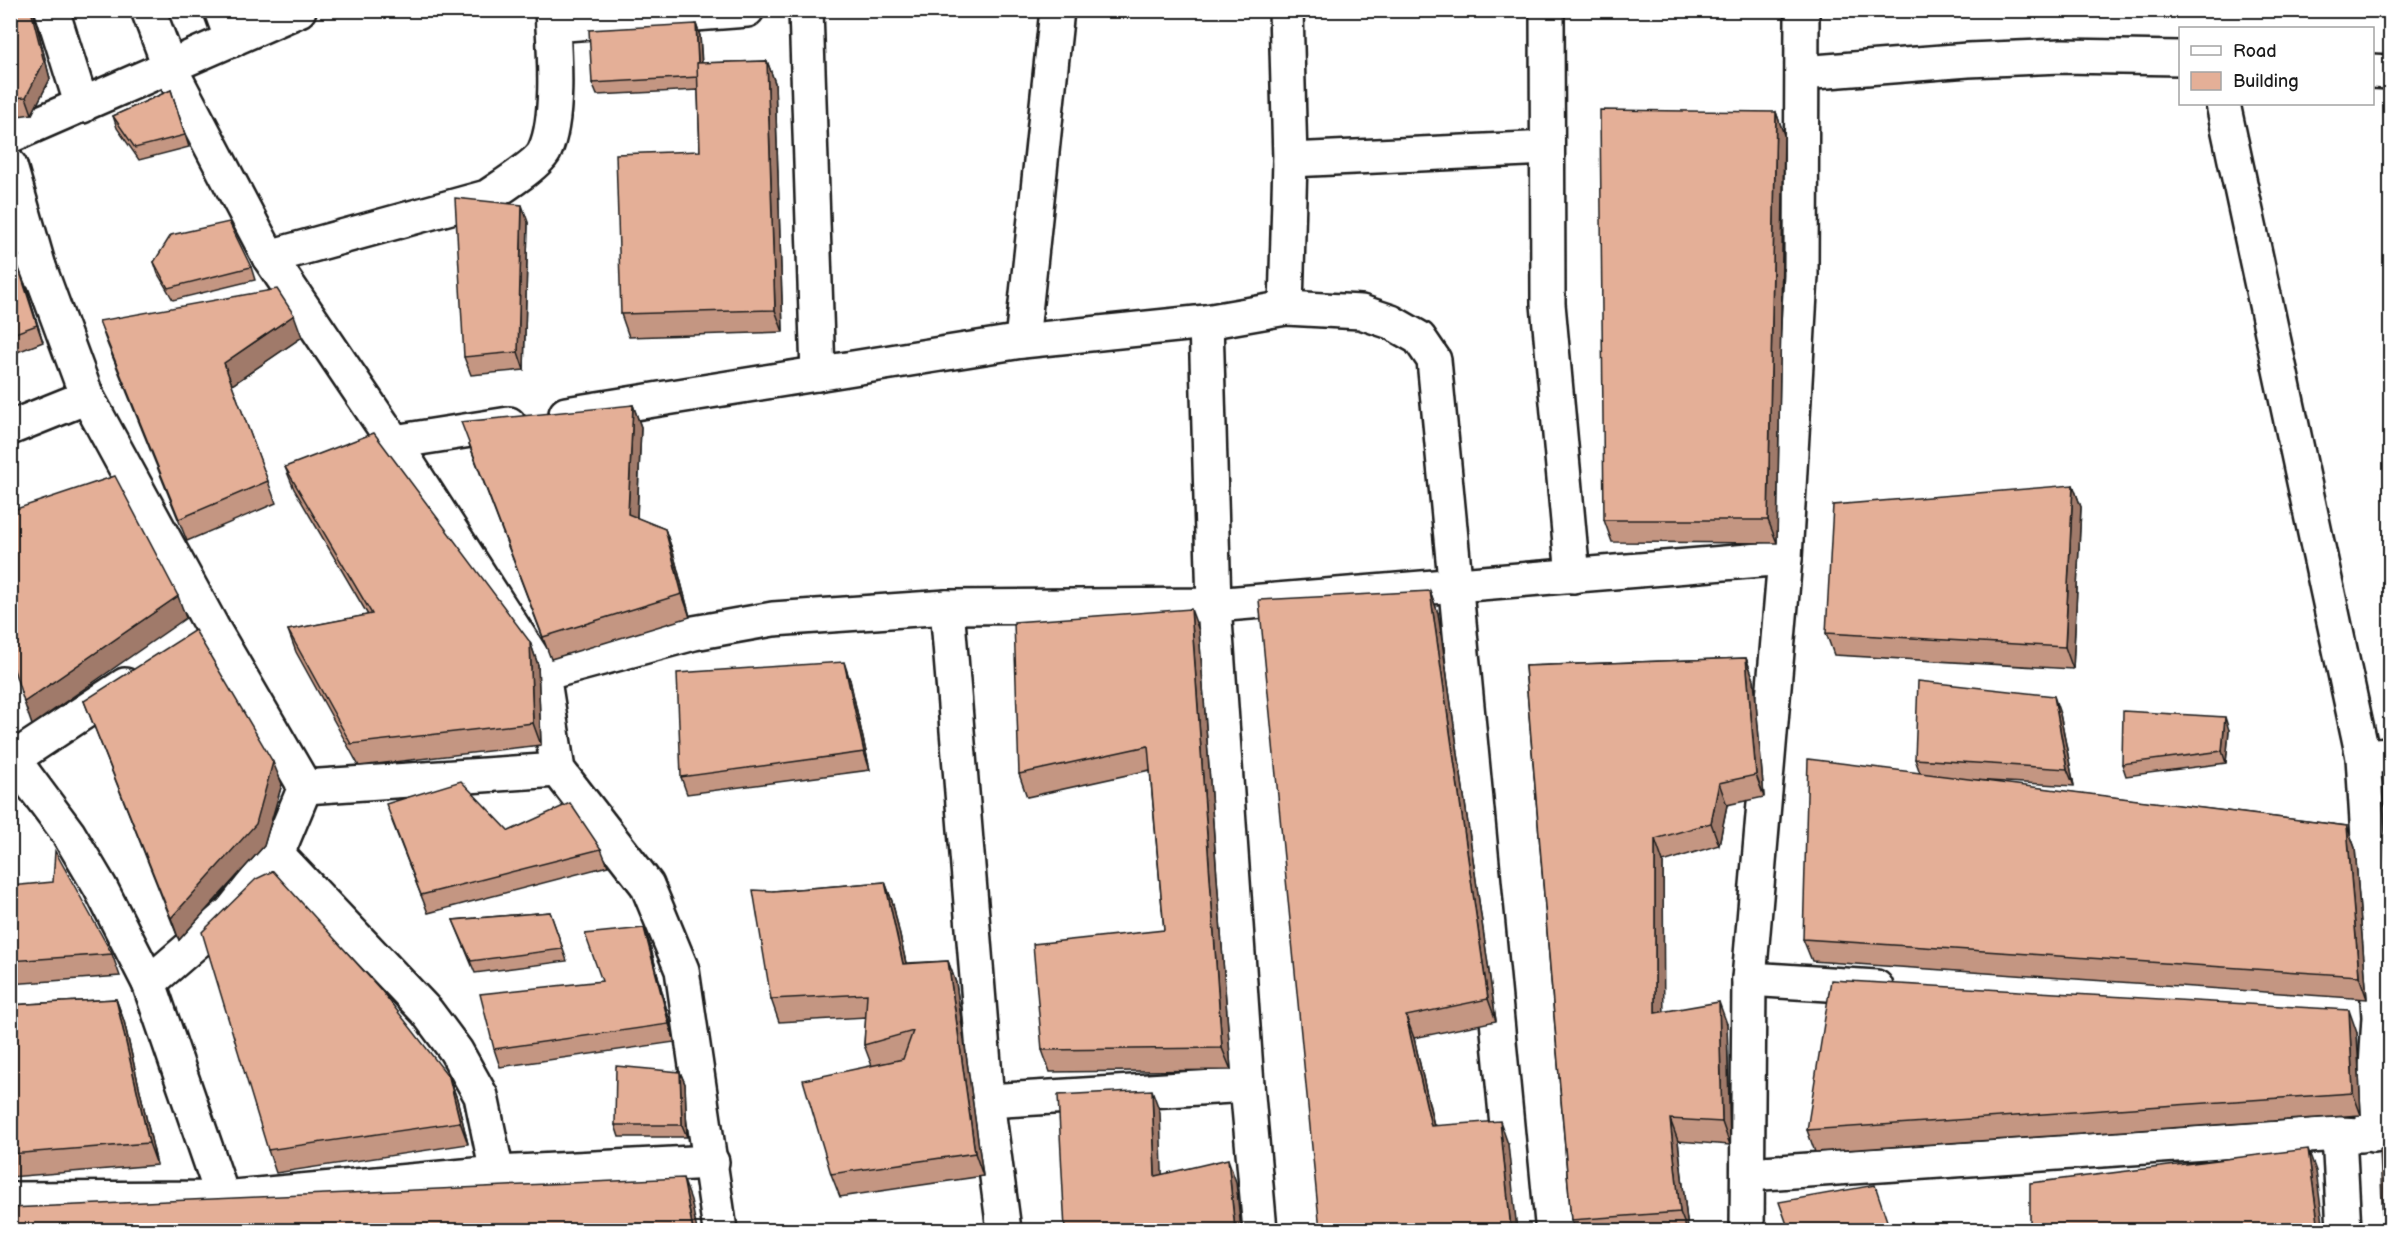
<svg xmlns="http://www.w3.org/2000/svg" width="2401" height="1241" viewBox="0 0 2401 1241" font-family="'Balsamiq Sans',sans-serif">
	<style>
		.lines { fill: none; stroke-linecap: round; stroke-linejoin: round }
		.minor-casing { stroke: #1c1c1c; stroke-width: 38 }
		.minor { stroke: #fff; stroke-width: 33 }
		.wall { fill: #c49682; stroke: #1c1c1c; stroke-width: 1.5 }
		.shaded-wall { fill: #a07a6a; stroke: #1c1c1c; stroke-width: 1.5 }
		.building { fill: #e4af97; stroke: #1c1c1c; stroke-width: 1.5 }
	</style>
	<rect width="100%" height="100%" fill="#fff"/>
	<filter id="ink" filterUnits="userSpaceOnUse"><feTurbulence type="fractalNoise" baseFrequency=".0167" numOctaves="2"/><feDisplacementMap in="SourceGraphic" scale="12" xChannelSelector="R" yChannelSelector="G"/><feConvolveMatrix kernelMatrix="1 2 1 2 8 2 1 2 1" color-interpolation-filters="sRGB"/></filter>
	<g filter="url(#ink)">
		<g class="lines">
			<defs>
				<g id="minor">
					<path d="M 52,10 L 82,106"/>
					<path d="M 148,10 L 170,68 L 269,257 L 394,442 L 543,674 L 558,770 L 647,885 L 682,970 L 720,1230"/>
					<path d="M 221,10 L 232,40"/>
					<path d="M 806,10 L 818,374"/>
					<path d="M 1547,10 L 1548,304 L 1573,576"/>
					<path d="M 553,25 L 747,10"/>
					<path d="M 2372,71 L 2390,72"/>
					<path d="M 1802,73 L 1968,60 L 2062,56 L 2180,58"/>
					<path d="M 2223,104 L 2363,757 L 2379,1017 L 2372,1135 L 2390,1133"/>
					<path d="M 10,136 L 299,10"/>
					<path d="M 1290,160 L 1547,148"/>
					<path d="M 10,166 L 39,267 L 10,273"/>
					<path d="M 269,257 L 487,197 C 500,188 540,163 545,150 C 560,117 554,47 552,10"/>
					<path d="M 39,267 L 87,397 L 212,627 L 305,787"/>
					<path d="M 1286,308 L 1290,160 L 1286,10"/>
					<path d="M 1206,322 L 1214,605 L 1247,1085 L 1260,1230"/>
					<path d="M 1022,341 L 1057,10"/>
					<path d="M 566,414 L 1022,341 L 1206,322 L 1286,308 L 1361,312 L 1391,322 L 1419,338 L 1434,360 L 1517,1230"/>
					<path d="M 10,428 L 87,397"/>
					<path d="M 394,442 L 509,424"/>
					<path d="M 947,607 L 987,1101 L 1004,1230"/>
					<path d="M 543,674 L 694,633 L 773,619 L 947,607 L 1214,605 L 1785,558"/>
					<path d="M 10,754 L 13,759 L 125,685"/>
					<path d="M 2363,757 L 2390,755"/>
					<path d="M 10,760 L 13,759 L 68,833 L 100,887 L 149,983 L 223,1198"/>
					<path d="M 305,787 L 558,770"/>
					<path d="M 277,854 L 427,1012 L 456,1051 L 481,1096 L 497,1173"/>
					<path d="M 1749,979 L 1876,987"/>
					<path d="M 149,983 L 231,912 L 277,854 L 305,787"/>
					<path d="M 987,1101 L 1247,1085"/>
					<path d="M 1748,1174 L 2339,1134"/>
					<path d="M 10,1199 L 223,1198 L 497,1173 L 712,1162"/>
					<path d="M 1747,1230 L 1749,979 L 1785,558 L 1801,276 L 1802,10"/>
					<path d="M 2344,1230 L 2339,1134 L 2361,1135"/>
				</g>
			</defs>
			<use href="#minor" class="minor-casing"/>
			<use href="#minor" class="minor"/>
		</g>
		<g class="wall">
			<path d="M 10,10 L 33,10 L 50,79 L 32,114 L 18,116 L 10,105 Z"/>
			<path d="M 696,24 L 700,36 L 702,63 L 767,61 L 775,83 L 783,332 L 629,337 L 621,314 L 700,151 L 698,90 L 597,95 L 592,83 Z"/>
			<path d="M 171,90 L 189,147 L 139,160 L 117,128 L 113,116 Z"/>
			<path d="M 1776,112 L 1784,135 L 1777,543 L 1612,542 L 1604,520 Z"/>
			<path d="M 528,222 L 524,370 L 471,375 L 464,357 Z"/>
			<path d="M 10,234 L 19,256 L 10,258 Z"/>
			<path d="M 154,262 L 251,267 L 255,280 L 173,300 L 158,274 Z"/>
			<path d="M 10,270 L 25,284 L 43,342 L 10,355 Z"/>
			<path d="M 99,321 L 302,337 L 232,385 L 276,503 L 187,541 L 107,343 Z"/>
			<path d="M 633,405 L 641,427 L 637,518 L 665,529 L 673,552 L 690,617 L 551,659 L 469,444 Z"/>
			<path d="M 285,467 L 530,642 L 538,665 L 541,745 L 359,766 L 296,652 L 288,630 L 368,615 L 294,489 Z"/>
			<path d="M 2073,485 L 2081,507 L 2073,669 L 1834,655 L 1826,633 Z"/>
			<path d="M 1430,591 L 1438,613 L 1496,1021 L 1414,1038 L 1434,1125 L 1508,1144 L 1320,1230 Z"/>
			<path d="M 1199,631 L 1231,1070 L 1050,1072 L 1042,1050 L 1164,930 L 1150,770 L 1027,797 L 1019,774 Z"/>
			<path d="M 1746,658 L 1754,680 L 1764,797 L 1727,805 L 1719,845 L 1663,862 L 1663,1012 L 1727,1024 L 1730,1145 L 1678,1141 L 1688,1230 L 1575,1230 L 1571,1220 L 1525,666 Z"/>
			<path d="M 850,680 L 870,770 L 687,794 L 681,777 Z"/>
			<path d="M 84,701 L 282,784 L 264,846 L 179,940 Z"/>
			<path d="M 2060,714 L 2074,786 L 1972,780 L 2347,826 L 2355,848 L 2367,999 L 1812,961 L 1803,939 L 1920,773 L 1915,759 Z"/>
			<path d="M 2229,730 L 2226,763 L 2126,776 L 2122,764 Z"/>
			<path d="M 392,821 L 509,831 L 601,849 L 608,866 L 428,913 Z"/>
			<path d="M 885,882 L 893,904 L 906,963 L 948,961 L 956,983 L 983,1176 L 840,1197 L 831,1174 L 872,1066 L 864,1045 L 866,1017 L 779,1022 L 771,999 L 773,891 Z"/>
			<path d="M 10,886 L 112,954 L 120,976 L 10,984 Z"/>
			<path d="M 550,912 L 567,961 L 475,973 L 453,920 Z"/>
			<path d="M 644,928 L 650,945 L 675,1042 L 500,1067 L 494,1049 L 602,981 Z"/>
			<path d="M 116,999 L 124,1021 L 157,1165 L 10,1177 L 10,1005 Z"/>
			<path d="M 2357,1033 L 2361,1115 L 1815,1152 L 1807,1130 Z"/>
			<path d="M 680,1072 L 685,1084 L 687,1137 L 619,1137 L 615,1125 Z"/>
			<path d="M 449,1077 L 457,1099 L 468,1144 L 276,1173 L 268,1150 Z"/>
		</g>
		<g class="shaded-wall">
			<path d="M 31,10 L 33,10 L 50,79 L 32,114 L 26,97 Z"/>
			<path d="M 696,24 L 700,36 L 703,89 L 699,77 Z"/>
			<path d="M 767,61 L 775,83 L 783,332 L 775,310 Z"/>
			<path d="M 1776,112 L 1784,135 L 1777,543 L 1768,520 Z"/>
			<path d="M 522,205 L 528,222 L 524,370 L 518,352 Z"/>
			<path d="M 18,266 L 25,284 L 43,342 L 37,325 Z"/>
			<path d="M 294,315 L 302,337 L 232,385 L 224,363 Z"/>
			<path d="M 633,405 L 641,427 L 636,536 L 628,514 Z"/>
			<path d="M 2073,485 L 2081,507 L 2073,669 L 2065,647 Z"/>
			<path d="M 665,529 L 673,552 L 690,617 L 682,594 Z"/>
			<path d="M 1430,591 L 1438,613 L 1496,1021 L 1488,999 Z"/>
			<path d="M 178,596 L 186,618 L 32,725 L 24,702 Z"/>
			<path d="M 1191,609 L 1199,631 L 1231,1070 L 1222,1048 Z"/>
			<path d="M 530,642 L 538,665 L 541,745 L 533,723 Z"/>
			<path d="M 1746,658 L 1754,680 L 1764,797 L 1756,775 Z"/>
			<path d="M 844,662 L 850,680 L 870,770 L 864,752 Z"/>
			<path d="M 2054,696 L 2060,714 L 2074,786 L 2067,769 Z"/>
			<path d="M 2225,717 L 2229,730 L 2226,763 L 2222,751 Z"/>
			<path d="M 273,762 L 282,784 L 264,846 L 179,940 L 171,918 Z"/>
			<path d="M 1719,783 L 1727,805 L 1719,845 L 1711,823 Z"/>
			<path d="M 2347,826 L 2355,848 L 2367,999 L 2359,976 Z"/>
			<path d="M 1655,839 L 1663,862 L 1664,1036 L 1655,1013 Z"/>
			<path d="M 885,882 L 893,904 L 911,986 L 903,964 Z"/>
			<path d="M 644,928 L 650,945 L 675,1042 L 669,1024 Z"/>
			<path d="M 948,961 L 956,983 L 983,1176 L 975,1153 Z"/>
			<path d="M 116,999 L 124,1021 L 157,1165 L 149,1143 Z"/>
			<path d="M 1719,1002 L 1727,1024 L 1730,1145 L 1722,1122 Z"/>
			<path d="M 2349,1010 L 2357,1033 L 2361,1115 L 2353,1093 Z"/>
			<path d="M 1406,1016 L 1414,1038 L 1439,1148 L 1431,1126 Z"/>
			<path d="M 680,1072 L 685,1084 L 687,1137 L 682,1125 Z"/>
			<path d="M 449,1077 L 457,1099 L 468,1144 L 460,1122 Z"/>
			<path d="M 1152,1090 L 1160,1112 L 1163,1198 L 1155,1176 Z"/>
			<path d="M 1670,1119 L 1678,1141 L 1688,1230 L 1687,1230 L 1680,1212 Z"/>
			<path d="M 1500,1121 L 1508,1144 L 1517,1230 L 1511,1230 Z"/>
			<path d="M 2308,1149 L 2316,1171 L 2324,1230 L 2319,1230 Z"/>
			<path d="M 1228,1159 L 1236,1182 L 1241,1230 L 1235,1230 Z"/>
			<path d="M 683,1178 L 691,1200 L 697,1230 L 693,1230 Z"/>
		</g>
		<g class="building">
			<path d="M 10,10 L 31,10 L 44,62 L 26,97 L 12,98 L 10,97 Z"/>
			<path d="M 696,24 L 698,63 L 698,77 L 592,83 L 589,30 Z"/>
			<path d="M 767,61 L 775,310 L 621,314 L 616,154 L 700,151 L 697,63 Z"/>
			<path d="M 171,90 L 185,135 L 135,148 L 113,116 Z"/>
			<path d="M 1600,110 L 1776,112 L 1768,520 L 1604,520 Z"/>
			<path d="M 455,198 L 522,205 L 518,352 L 464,357 Z"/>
			<path d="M 229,222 L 251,267 L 168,288 L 154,262 L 171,235 Z"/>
			<path d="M 18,266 L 37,325 L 10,335 L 10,270 Z"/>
			<path d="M 277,289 L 294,315 L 224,363 L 268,481 L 179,519 L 99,321 Z"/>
			<path d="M 633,405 L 628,514 L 665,529 L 682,594 L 543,637 L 461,422 Z"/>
			<path d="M 374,433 L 530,642 L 533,723 L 351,744 L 288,630 L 372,614 L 285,467 Z"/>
			<path d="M 115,476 L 178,596 L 24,702 L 10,657 L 10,511 Z"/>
			<path d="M 2073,485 L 2065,647 L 1826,633 L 1833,505 Z"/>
			<path d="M 1430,591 L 1488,999 L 1406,1016 L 1431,1126 L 1500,1121 L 1511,1230 L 1320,1230 L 1259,600 Z"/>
			<path d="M 1191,609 L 1222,1048 L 1042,1050 L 1033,944 L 1164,930 L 1148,746 L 1019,774 L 1014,622 Z"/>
			<path d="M 195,630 L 273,762 L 256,824 L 171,918 L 84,701 Z"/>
			<path d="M 1746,658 L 1756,775 L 1719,783 L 1711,823 L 1655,839 L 1655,1013 L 1719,1002 L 1722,1122 L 1670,1119 L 1680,1212 L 1571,1220 L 1525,666 Z"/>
			<path d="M 844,662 L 864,752 L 681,777 L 677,673 Z"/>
			<path d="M 1918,681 L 2054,696 L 2067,769 L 1915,759 Z"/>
			<path d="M 2123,711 L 2225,717 L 2222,751 L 2122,764 Z"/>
			<path d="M 1808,759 L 2347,826 L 2359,976 L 1803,939 Z"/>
			<path d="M 461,781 L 509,831 L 570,803 L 601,849 L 421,895 L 386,804 Z"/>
			<path d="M 55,851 L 112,954 L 10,961 L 10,886 L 53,882 Z"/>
			<path d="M 273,871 L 381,990 L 449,1077 L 460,1122 L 268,1150 L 202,932 L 256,879 Z"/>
			<path d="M 885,882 L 903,964 L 948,961 L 975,1153 L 831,1174 L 803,1080 L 903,1059 L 913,1031 L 864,1045 L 867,994 L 771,999 L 753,890 L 773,891 Z"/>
			<path d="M 550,912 L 563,949 L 471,961 L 453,920 Z"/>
			<path d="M 644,928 L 669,1024 L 494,1049 L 480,994 L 602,981 L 585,934 Z"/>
			<path d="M 1831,980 L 2349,1010 L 2353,1093 L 1807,1130 Z"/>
			<path d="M 116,999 L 149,1143 L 10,1154 L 10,1005 Z"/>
			<path d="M 2388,1026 L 2391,1026 L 2391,1057 Z"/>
			<path d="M 616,1066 L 680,1072 L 682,1125 L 615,1125 Z"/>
			<path d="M 1152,1090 L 1155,1176 L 1228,1159 L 1235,1230 L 1065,1230 L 1058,1095 Z"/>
			<path d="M 2391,1148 L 2391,1230 L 2383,1230 L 2380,1149 Z"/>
			<path d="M 2308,1149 L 2319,1230 L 2030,1230 L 2030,1183 Z"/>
			<path d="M 683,1178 L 693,1230 L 10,1230 L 10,1208 Z"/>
			<path d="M 1875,1185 L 1890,1230 L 1789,1230 L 1779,1202 Z"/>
		</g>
	</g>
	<rect width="2401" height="1241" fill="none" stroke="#fff" stroke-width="36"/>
	<rect x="18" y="18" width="2365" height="1205" fill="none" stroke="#1c1c1c" stroke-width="2" filter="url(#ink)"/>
	<rect x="2179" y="27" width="195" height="78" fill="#ffffff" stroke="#a4a4a4" stroke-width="1.5"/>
	<rect x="2191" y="46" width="30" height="9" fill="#ffffff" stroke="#a4a4a4" stroke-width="1.5"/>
	<text x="2233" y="57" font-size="18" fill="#1c1c1c">Road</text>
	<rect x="2191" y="72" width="30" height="18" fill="#e4af97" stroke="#a4a4a4" stroke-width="1.5"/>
	<text x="2233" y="87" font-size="18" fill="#1c1c1c">Building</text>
</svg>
